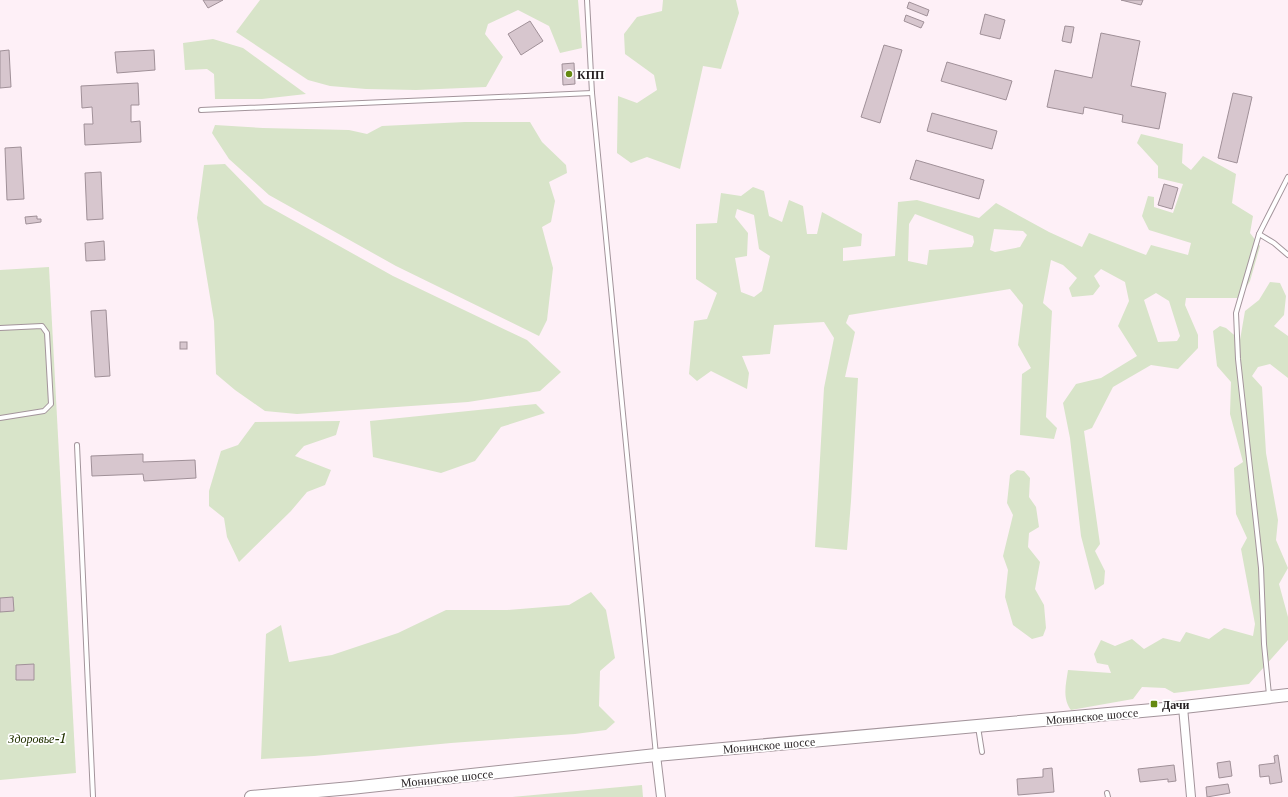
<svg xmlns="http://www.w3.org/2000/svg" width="1288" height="797" viewBox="0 0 1288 797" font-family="'Libre Baskerville',serif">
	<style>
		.green { fill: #d8e4c9; fill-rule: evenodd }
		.building { fill: #d7c6ce; stroke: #a09098 }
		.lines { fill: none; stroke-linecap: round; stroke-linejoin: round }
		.lane-casing { stroke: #a3949b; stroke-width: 6 }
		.street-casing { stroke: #a3949b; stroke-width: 10 }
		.secondary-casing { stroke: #a3949b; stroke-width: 14 }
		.lane { stroke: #fff; stroke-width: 4 }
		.street { stroke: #fff; stroke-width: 8 }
		.secondary { stroke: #fff; stroke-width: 12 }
		.poi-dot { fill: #658a11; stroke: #fff; stroke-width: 1.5 }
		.labels { text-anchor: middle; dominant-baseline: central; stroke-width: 3.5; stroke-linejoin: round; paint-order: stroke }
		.poi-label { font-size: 12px; font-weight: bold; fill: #251f21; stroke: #fff; text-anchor: start }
		.street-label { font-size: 12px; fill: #251f21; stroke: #fff }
		.park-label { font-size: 12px; font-style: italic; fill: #223200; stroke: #fff }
	</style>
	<rect width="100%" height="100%" fill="#fef0f7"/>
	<g class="green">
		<path d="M 260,0 L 578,0 L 582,48 L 560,53 L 549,26 L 518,10 L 488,24 L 485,34 L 503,57 L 486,87 L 416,90 L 366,89 L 330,86 L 308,80 L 236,32 Z"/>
		<path d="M 663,0 L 736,0 L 739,13 L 721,69 L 703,66 L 680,169 L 647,157 L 631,163 L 617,153 L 618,96 L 637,103 L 657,90 L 654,75 L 625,54 L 624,34 L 637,17 L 662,11 Z"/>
		<path d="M 213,39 L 243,48 L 306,94 L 262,99 L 215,99 L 214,74 L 207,69 L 185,70 L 183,43 Z"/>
		<path d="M 465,122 L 530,122 L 542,142 L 566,165 L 567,173 L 549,182 L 555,201 L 551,222 L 542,227 L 553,268 L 547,320 L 539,336 L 396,266 L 269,195 L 229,159 L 212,133 L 215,125 L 263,128 L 349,130 L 367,134 L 382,126 Z"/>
		<path d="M 1141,134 L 1183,144 L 1182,163 L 1191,170 L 1203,156 L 1236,174 L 1232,203 L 1253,216 L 1250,233 L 1260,246 L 1250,281 L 1240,298 L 1186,298 L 1185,305 L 1198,335 L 1198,348 L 1178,369 L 1151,365 L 1113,387 L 1092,428 L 1084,431 L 1100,544 L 1095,551 L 1105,571 L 1104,584 L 1095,590 L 1081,536 L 1070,438 L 1063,403 L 1076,384 L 1101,378 L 1137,356 L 1118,326 L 1129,301 L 1125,282 L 1101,269 L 1094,276 L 1100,286 L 1093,295 L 1072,297 L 1069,288 L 1077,278 L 1063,265 L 1051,260 L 1043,303 L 1052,311 L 1046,417 L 1057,428 L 1054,439 L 1020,435 L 1022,374 L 1031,368 L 1018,345 L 1023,305 L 1010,289 L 849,315 L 846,323 L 855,332 L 845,377 L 858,378 L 851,501 L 847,550 L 815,547 L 824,388 L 834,338 L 824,322 L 774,325 L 770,354 L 742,356 L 749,373 L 747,389 L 711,371 L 697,381 L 689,374 L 694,321 L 707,319 L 717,293 L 696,279 L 696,224 L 717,223 L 721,193 L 741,196 L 753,187 L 764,191 L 769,216 L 782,222 L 789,200 L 803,206 L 807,234 L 817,234 L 822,212 L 862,234 L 861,246 L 843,248 L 843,261 L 895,256 L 898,202 L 917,200 L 979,218 L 996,203 L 1049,232 L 1082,247 L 1089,233 L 1146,255 L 1151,245 L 1188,255 L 1191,243 L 1149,230 L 1142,216 L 1148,196 L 1154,197 L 1154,207 L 1173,213 L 1183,184 L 1158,178 L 1158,166 L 1137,143 ZM 737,209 L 754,215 L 759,249 L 770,256 L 762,291 L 754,297 L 741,292 L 735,258 L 747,256 L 748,233 L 735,217 ZM 915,214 L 973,236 L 974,242 L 972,247 L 929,250 L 927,265 L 908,261 L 909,224 ZM 994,229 L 1023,231 L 1027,235 L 1020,247 L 995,252 L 990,250 ZM 1156,293 L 1169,301 L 1180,336 L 1177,341 L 1158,342 L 1144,300 Z"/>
		<path d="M 225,164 L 264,204 L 393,276 L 527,340 L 561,372 L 540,391 L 468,402 L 297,414 L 265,411 L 235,390 L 216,374 L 214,321 L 197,218 L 204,165 Z"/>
		<path d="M 49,267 L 76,773 L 0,780 L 0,270 Z"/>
		<path d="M 1270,282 L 1280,283 L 1286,296 L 1284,315 L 1274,326 L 1288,336 L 1288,378 L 1270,364 L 1258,367 L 1252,376 L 1262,387 L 1266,453 L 1278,520 L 1276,540 L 1288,568 L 1279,584 L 1288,617 L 1288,640 L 1249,684 L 1174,693 L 1165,688 L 1142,687 L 1133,699 L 1071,710 C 1062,698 1066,684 1068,670 L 1111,673 L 1108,665 L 1097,663 L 1094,654 L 1101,640 L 1115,646 L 1132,639 L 1144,649 L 1163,638 L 1180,642 L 1186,632 L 1209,639 L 1224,628 L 1253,636 L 1255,624 L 1241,549 L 1247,538 L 1236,514 L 1234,468 L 1243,462 L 1230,414 L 1231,382 L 1217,366 L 1213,331 L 1220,326 L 1226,328 L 1240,340 L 1245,311 L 1259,300 Z"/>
		<path d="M 536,404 L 545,413 L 501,427 L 475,461 L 441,473 L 373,457 L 370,421 Z"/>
		<path d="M 340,421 L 336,435 L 304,446 L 295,456 L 331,470 L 325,485 L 307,492 L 291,511 L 239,562 L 227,537 L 224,518 L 209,506 L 209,491 L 221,451 L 238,445 L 255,422 Z"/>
		<path d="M 1017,470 L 1024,471 L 1030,478 L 1029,497 L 1036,507 L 1039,527 L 1029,533 L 1028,547 L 1040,562 L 1035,589 L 1044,605 L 1046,628 L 1043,636 L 1032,639 L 1013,625 L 1005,597 L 1008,570 L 1003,556 L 1013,515 L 1007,503 L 1010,475 Z"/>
		<path d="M 591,592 L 606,610 L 615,658 L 600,671 L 599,706 L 615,722 L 606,730 L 575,734 L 451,743 L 314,756 L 261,759 L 266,634 L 281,625 L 289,662 L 332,655 L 398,633 L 446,610 L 507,610 L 569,605 Z"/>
		<path d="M 642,785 L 643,797 L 512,797 Z"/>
	</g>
	<g class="building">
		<path d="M 203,0 L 223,0 L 208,8 Z"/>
		<path d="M 1121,0 L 1143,0 L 1141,5 Z"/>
		<path d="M 909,2 L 929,10 L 927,16 L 907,8 Z"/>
		<path d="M 985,14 L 1005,20 L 1000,39 L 980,34 Z"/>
		<path d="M 906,15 L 924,22 L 921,28 L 904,21 Z"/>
		<path d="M 530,21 L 543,41 L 521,55 L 508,34 Z"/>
		<path d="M 1065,26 L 1074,27 L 1071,43 L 1062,41 Z"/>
		<path d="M 1101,33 L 1140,41 L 1131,86 L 1166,93 L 1159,129 L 1122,122 L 1123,115 L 1084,107 L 1083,114 L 1047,107 L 1055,70 L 1092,78 Z"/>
		<path d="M 884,45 L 902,50 L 880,123 L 861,117 Z"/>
		<path d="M 9,50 L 11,87 L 0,88 L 0,51 Z"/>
		<path d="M 154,50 L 155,70 L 117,73 L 115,52 Z"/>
		<path d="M 947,62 L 1012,81 L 1006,100 L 941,81 Z"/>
		<path d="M 574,63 L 575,84 L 563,85 L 562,64 Z"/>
		<path d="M 138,83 L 139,105 L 131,105 L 131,122 L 140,121 L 141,142 L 85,145 L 84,124 L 93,124 L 92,107 L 82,108 L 81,86 Z"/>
		<path d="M 1233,93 L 1252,97 L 1237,163 L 1218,158 Z"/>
		<path d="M 932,113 L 997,131 L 992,149 L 927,131 Z"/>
		<path d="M 21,147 L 24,199 L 7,200 L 5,148 Z"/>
		<path d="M 916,160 L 984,180 L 979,199 L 910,179 Z"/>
		<path d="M 101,172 L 103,219 L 87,220 L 85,173 Z"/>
		<path d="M 1164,184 L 1178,188 L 1172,209 L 1158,205 Z"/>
		<path d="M 37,216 L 37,219 L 41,219 L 41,222 L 26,224 L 25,217 Z"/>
		<path d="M 104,241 L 105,260 L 86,261 L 85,243 Z"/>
		<path d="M 106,310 L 110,376 L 95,377 L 91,311 Z"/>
		<rect x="180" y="342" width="7" height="7"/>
		<path d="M 143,454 L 143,462 L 195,460 L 196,478 L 144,481 L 143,474 L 92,476 L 91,456 Z"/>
		<path d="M 13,597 L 14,611 L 0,612 L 0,598 Z"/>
		<path d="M 34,664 L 34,680 L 16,680 L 16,665 Z"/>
		<path d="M 1278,755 L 1282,782 L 1270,784 L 1269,776 L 1260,777 L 1259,765 L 1275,763 L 1274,756 Z"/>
		<path d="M 1230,761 L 1232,776 L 1219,778 L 1217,763 Z"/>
		<path d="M 1174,765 L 1176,781 L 1168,782 L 1168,779 L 1140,782 L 1138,769 Z"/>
		<path d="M 1052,768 L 1054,792 L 1018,795 L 1017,779 L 1043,777 L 1043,769 Z"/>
		<path d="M 1228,784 L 1230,793 L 1207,797 L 1206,787 Z"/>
	</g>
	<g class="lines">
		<defs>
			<g id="lane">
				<path d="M 587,0 L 592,93 L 656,755"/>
				<path d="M 201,110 L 592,93"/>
				<path d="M 1259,234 L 1274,243 L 1288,255"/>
				<path d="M 0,328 L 42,326 L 47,333 L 51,404 L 44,411 L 0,418"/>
				<path d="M 77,445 L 93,797"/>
				<path d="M 1269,695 L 1264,644 L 1261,568 L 1238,359 L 1236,313 L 1259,234 L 1288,177"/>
				<path d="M 978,727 L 982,752"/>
				<path d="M 1107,793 L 1108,797"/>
			</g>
			<g id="street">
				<path d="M 1183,707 L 1191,797"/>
				<path d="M 656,755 L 661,797"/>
			</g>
			<path id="secondary" d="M 251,797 L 351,788 L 656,755 L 1175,708 L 1288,695"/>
		</defs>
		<use href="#lane" class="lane-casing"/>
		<use href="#street" class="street-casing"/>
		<use href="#secondary" class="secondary-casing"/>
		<use href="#lane" class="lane"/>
		<use href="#street" class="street"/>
		<use href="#secondary" class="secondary"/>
	</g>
	<g class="poi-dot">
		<circle cx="569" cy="74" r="4"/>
		<rect x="1150" y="700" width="8" height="8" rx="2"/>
	</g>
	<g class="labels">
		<g class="poi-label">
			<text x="577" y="74">КПП</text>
			<text x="1162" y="704">Дачи</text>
		</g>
		<g class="street-label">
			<text transform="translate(1092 716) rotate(-5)">Монинское шоссе</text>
			<text transform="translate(769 745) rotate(-5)">Монинское шоссе</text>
			<text transform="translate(447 778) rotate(-6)">Монинское шоссе</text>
		</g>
		<g class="park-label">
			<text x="37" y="738">Здоровье-1</text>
		</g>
	</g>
</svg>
